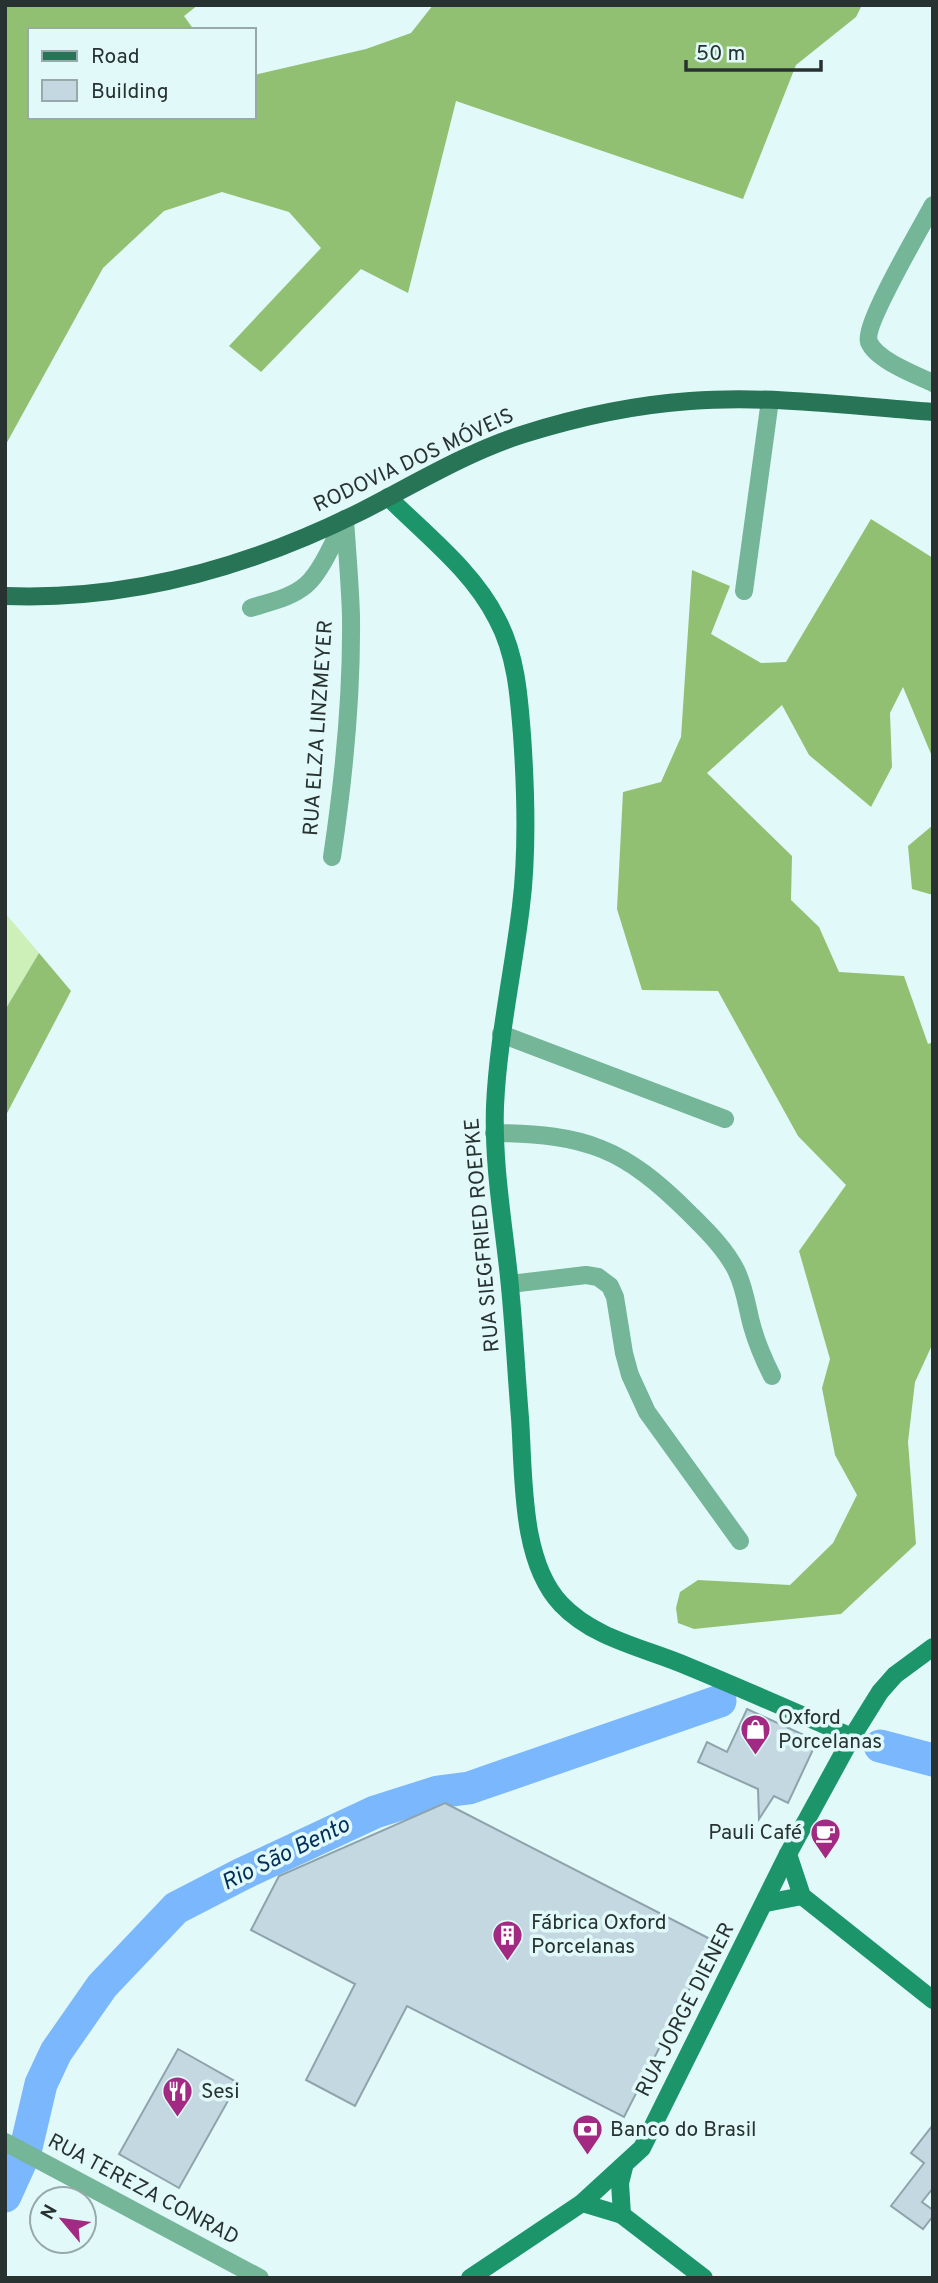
<svg xmlns="http://www.w3.org/2000/svg" width="938" height="2283" viewBox="0 0 938 2283" font-family="Overpass,sans-serif">
	<style>
		.green { fill: #ccf0b7 }
		.forest { fill: #91c073 }
		.lines { fill: none; stroke-linecap: round; stroke-linejoin: round }
		.river { stroke: #7bb7fc; stroke-width: 33 }
		.building { fill: #c3d8e1; stroke: #8ea3ab; stroke-width: 2 }
		.street { stroke: #75b598; stroke-width: 18 }
		.secondary { stroke: #1c956b; stroke-width: 18 }
		.primary { stroke: #277456; stroke-width: 18 }
		.labels { text-anchor: middle; dominant-baseline: central; stroke-width: 7; stroke-linejoin: round; paint-order: stroke }
		.street-label { font-size: 21px; fill: #283231; stroke: #e1faf9 }
		.poi-label { font-size: 21px; fill: #283231; stroke: #e1faf9; text-anchor: start }
		.water-label { font-size: 23px; font-style: italic; fill: #022f59; stroke: #e1faf9 }
	</style>
	<rect width="100%" height="100%" fill="#e1faf9"/>
	<path class="green" d="M 5,913 L 39,953 L 5,1010 Z"/>
	<g class="forest">
		<path d="M 5,5 L 198,5 L 184,16 L 194,30 L 30,30 L 30,117 L 254,117 L 254,75 L 366,49 L 411,33 L 433,5 L 862,5 L 856,17 L 796,65 L 743,199 L 456,101 L 408,293 L 361,269 L 261,372 L 229,346 L 321,248 L 289,212 L 222,192 L 164,211 L 103,268 L 5,446 Z"/>
		<path d="M 871,519 L 933,558 L 933,754 L 931,754 L 903,687 L 890,713 L 892,767 L 871,807 L 809,755 L 782,705 L 707,773 L 792,856 L 791,900 L 819,927 L 839,972 L 904,976 L 928,1044 L 933,1042 L 933,1343 L 915,1382 L 908,1442 L 916,1544 L 841,1614 L 694,1629 L 678,1623 L 676,1608 L 680,1592 L 698,1580 L 790,1585 L 833,1543 L 857,1495 L 835,1455 L 822,1388 L 830,1359 L 799,1251 L 846,1185 L 798,1136 L 718,991 L 642,990 L 617,909 L 623,792 L 661,782 L 681,737 L 692,570 L 730,586 L 711,634 L 761,663 L 786,662 Z"/>
		<path d="M 933,825 L 933,895 L 912,889 L 908,846 Z"/>
		<path d="M 39,953 L 71,991 L 5,1117 L 5,1010 Z"/>
	</g>
	<g class="lines">
		<g class="river">
			<path d="M 880,1746 L 933,1760"/>
			<path d="M 5,2196 L 25,2152 L 41,2084 L 56,2052 L 102,1986 L 176,1908 L 242,1874 L 375,1812 L 438,1792 L 469,1788 L 720,1701"/>
		</g>
	</g>
	<g class="building">
		<path d="M 747,1709 L 817,1741 L 788,1803 L 774,1796 L 759,1819 L 758,1789 L 698,1762 L 707,1742 L 727,1752 Z"/>
		<path d="M 445,1803 L 714,1941 L 624,2117 L 407,2006 L 355,2106 L 306,2080 L 355,1984 L 251,1930 L 279,1876 Z"/>
		<path d="M 178,2049 L 238,2083 L 179,2188 L 119,2154 Z"/>
		<path d="M 933,2125 L 933,2188 L 922,2202 L 933,2210 L 933,2216 L 923,2229 L 891,2206 L 924,2163 L 911,2153 Z"/>
	</g>
	<g class="lines">
		<g class="street">
			<path d="M 933,205 C 922,226 863,325 869,342 C 876,360 916,375 933,383"/>
			<path d="M 744,591 L 770,400"/>
			<path d="M 251,608 C 269,602 291,598 306,585 C 322,571 335,538 345,519"/>
			<path d="M 332,857 C 344,777 352,696 351,616 C 350,583 347,551 345,519"/>
			<path d="M 501,1034 L 725,1119"/>
			<path d="M 494,1133 C 586,1134 624,1148 689,1213 C 706,1230 725,1248 736,1270 C 745,1288 747,1308 752,1326 C 757,1344 764,1360 772,1376"/>
			<path d="M 510,1284 L 586,1275 L 598,1277 L 610,1286 L 615,1297 L 624,1353 L 630,1375 L 647,1412 L 740,1541"/>
			<path d="M 5,2142 L 260,2278"/>
		</g>
		<g class="secondary">
			<path d="M 388,497 C 426,535 473,571 497,619 C 516,654 519,696 522,735 C 526,792 528,850 521,906 C 513,973 498,1039 495,1106 C 493,1164 503,1220 509,1277 C 514,1324 516,1371 520,1418 C 524,1475 520,1561 561,1604 C 594,1639 645,1648 687,1666 C 743,1689 797,1713 852,1737"/>
			<path d="M 788,1854 L 802,1896 L 933,2000"/>
			<path d="M 766,1903 L 802,1896"/>
			<path d="M 582,2203 L 622,2215 L 704,2278"/>
			<path d="M 622,2215 L 620,2183 L 624,2167"/>
			<path d="M 470,2278 L 582,2203 L 642,2148 L 788,1854 L 852,1737 L 880,1692 L 895,1675 L 933,1647"/>
		</g>
		<path class="primary" d="M 5,596 C 131,601 250,567 362,511 C 415,484 467,452 524,434 C 578,417 633,405 690,401 C 770,395 853,406 933,412"/>
	</g>
	<defs>
		<symbol id="shop-pin" viewBox="-11 -11 22 30"><path d="M0 17L-7.5 6A9.5 9.5 0 1 1 7.5 6Z" fill="#a22a82" stroke="#e1faf9"/><path d="M-5-2.5h2.3a2.7 3.5 0 0 1 5.4 0H5L5.5 6h-11ZM-1.5-2.5h3a1.5 2.3 0 0 0-3 0Z" fill="#fff"/></symbol>
		<symbol id="cafe-pin" viewBox="-11 -11 22 30"><path d="M0 17L-7.5 6A9.5 9.5 0 1 1 7.5 6Z" fill="#a22a82" stroke="#e1faf9"/><path d="M-5.5-4.5H6V0H3Q3 3.5 0 3.5H-2.5Q-5.5 3.5-5.5 0ZM3-3.2v2h1.7v-2ZM-6 4.5H4V6H-6Z" fill="#fff"/></symbol>
		<symbol id="building-pin" viewBox="-11 -11 22 30"><path d="M0 17L-7.5 6A9.5 9.5 0 1 1 7.5 6Z" fill="#a22a82" stroke="#e1faf9"/><path d="M-4-6H4V6H1V3H-1V6H-4ZM-2.5-4.3h1.7v1.8h-1.7ZM.8-4.3h1.7v1.8H.8ZM-2.5-1h1.7V.8h-1.7ZM.8-1h1.7V.8H.8Z" fill="#fff"/></symbol>
		<symbol id="restaurant-pin" viewBox="-11 -11 22 30"><path d="M0 17L-7.5 6A9.5 9.5 0 1 1 7.5 6Z" fill="#a22a82" stroke="#e1faf9"/><path d="M-5-6h1v4h1v-4h1v4h1v-4h1v5L-1.5 .5V6h-2V.5L-5-1ZM5-6V6H3V1.5H1.5Q1.5-4 5-6Z" fill="#fff"/></symbol>
		<symbol id="bank-pin" viewBox="-11 -11 22 30"><path d="M0 17L-7.5 6A9.5 9.5 0 1 1 7.5 6Z" fill="#a22a82" stroke="#e1faf9"/><path d="M-6-4H6V4H-6ZM0-2.3a2.3 2.3 0 1 0 0 4.6a2.3 2.3 0 1 0 0-4.6Z" fill="#fff"/></symbol>
	</defs>
	<g fill-rule="evenodd">
		<use href="#shop-pin" x="738" y="1712" width="35" height="47"/>
		<use href="#cafe-pin" x="808" y="1816" width="35" height="47"/>
		<use href="#building-pin" x="490" y="1918" width="35" height="47"/>
		<use href="#restaurant-pin" x="160" y="2074" width="35" height="47"/>
		<use href="#bank-pin" x="570" y="2112" width="35" height="47"/>
	</g>
	<g class="labels">
		<g class="street-label">
			<text transform="translate(414 461) rotate(-25)">RODOVIA DOS MÓVEIS</text>
			<text transform="translate(319 728) rotate(-86)">RUA ELZA LINZMEYER</text>
			<text transform="translate(483 1235) rotate(-95)">RUA SIEGFRIED ROEPKE</text>
			<text transform="translate(686 2010) rotate(-63)">RUA JORGE DIENER</text>
			<text transform="translate(143 2190) rotate(28)">RUA TEREZA CONRAD</text>
		</g>
		<g class="poi-label">
			<text x="778" y="1718">Oxford<tspan x="778" dy="24">Porcelanas</tspan></text>
			<text x="802" y="1833" text-anchor="end">Pauli Café</text>
			<text x="531" y="1923">Fábrica Oxford<tspan x="531" dy="24">Porcelanas</tspan></text>
			<text x="201" y="2092">Sesi</text>
			<text x="610" y="2130">Banco do Brasil</text>
		</g>
		<g class="water-label">
			<text transform="translate(286 1855) rotate(-26)">Rio São Bento</text>
		</g>
	</g>
	<rect width="938" height="2283" fill="none" stroke="#283231" stroke-width="14"/>
	<rect x="28" y="28" width="228" height="91" fill="#e1faf9" stroke="#97aaa9" stroke-width="2"/>
	<rect x="42" y="51" width="35" height="10" fill="#277456" stroke="#97aaa9" stroke-width="2"/>
	<text x="91" y="63" font-size="21" fill="#283231">Road</text>
	<rect x="42" y="80" width="35" height="21" fill="#c3d8e1" stroke="#97aaa9" stroke-width="2"/>
	<text x="91" y="98" font-size="21" fill="#283231">Building</text>
	<g transform="translate(63 2220) rotate(299)"><circle r="33" fill="#e1faf9" stroke="#97aaa9" stroke-width="2"/>
	<path d="M0-5L12 26L0 18L-12 26Z" fill="#a22a82"/>
	<text y="-10" font-size="19" font-weight="bold" text-anchor="middle" fill="#283231">N</text>
	</g>
	<path d="M686 60v10h135v-10" fill="none" stroke="#283231" stroke-width="3.5"/>
	<text x="696" y="60" font-size="21" fill="#283231" stroke="#e1faf9" stroke-width="5" paint-order="stroke">50 m</text>
</svg>
